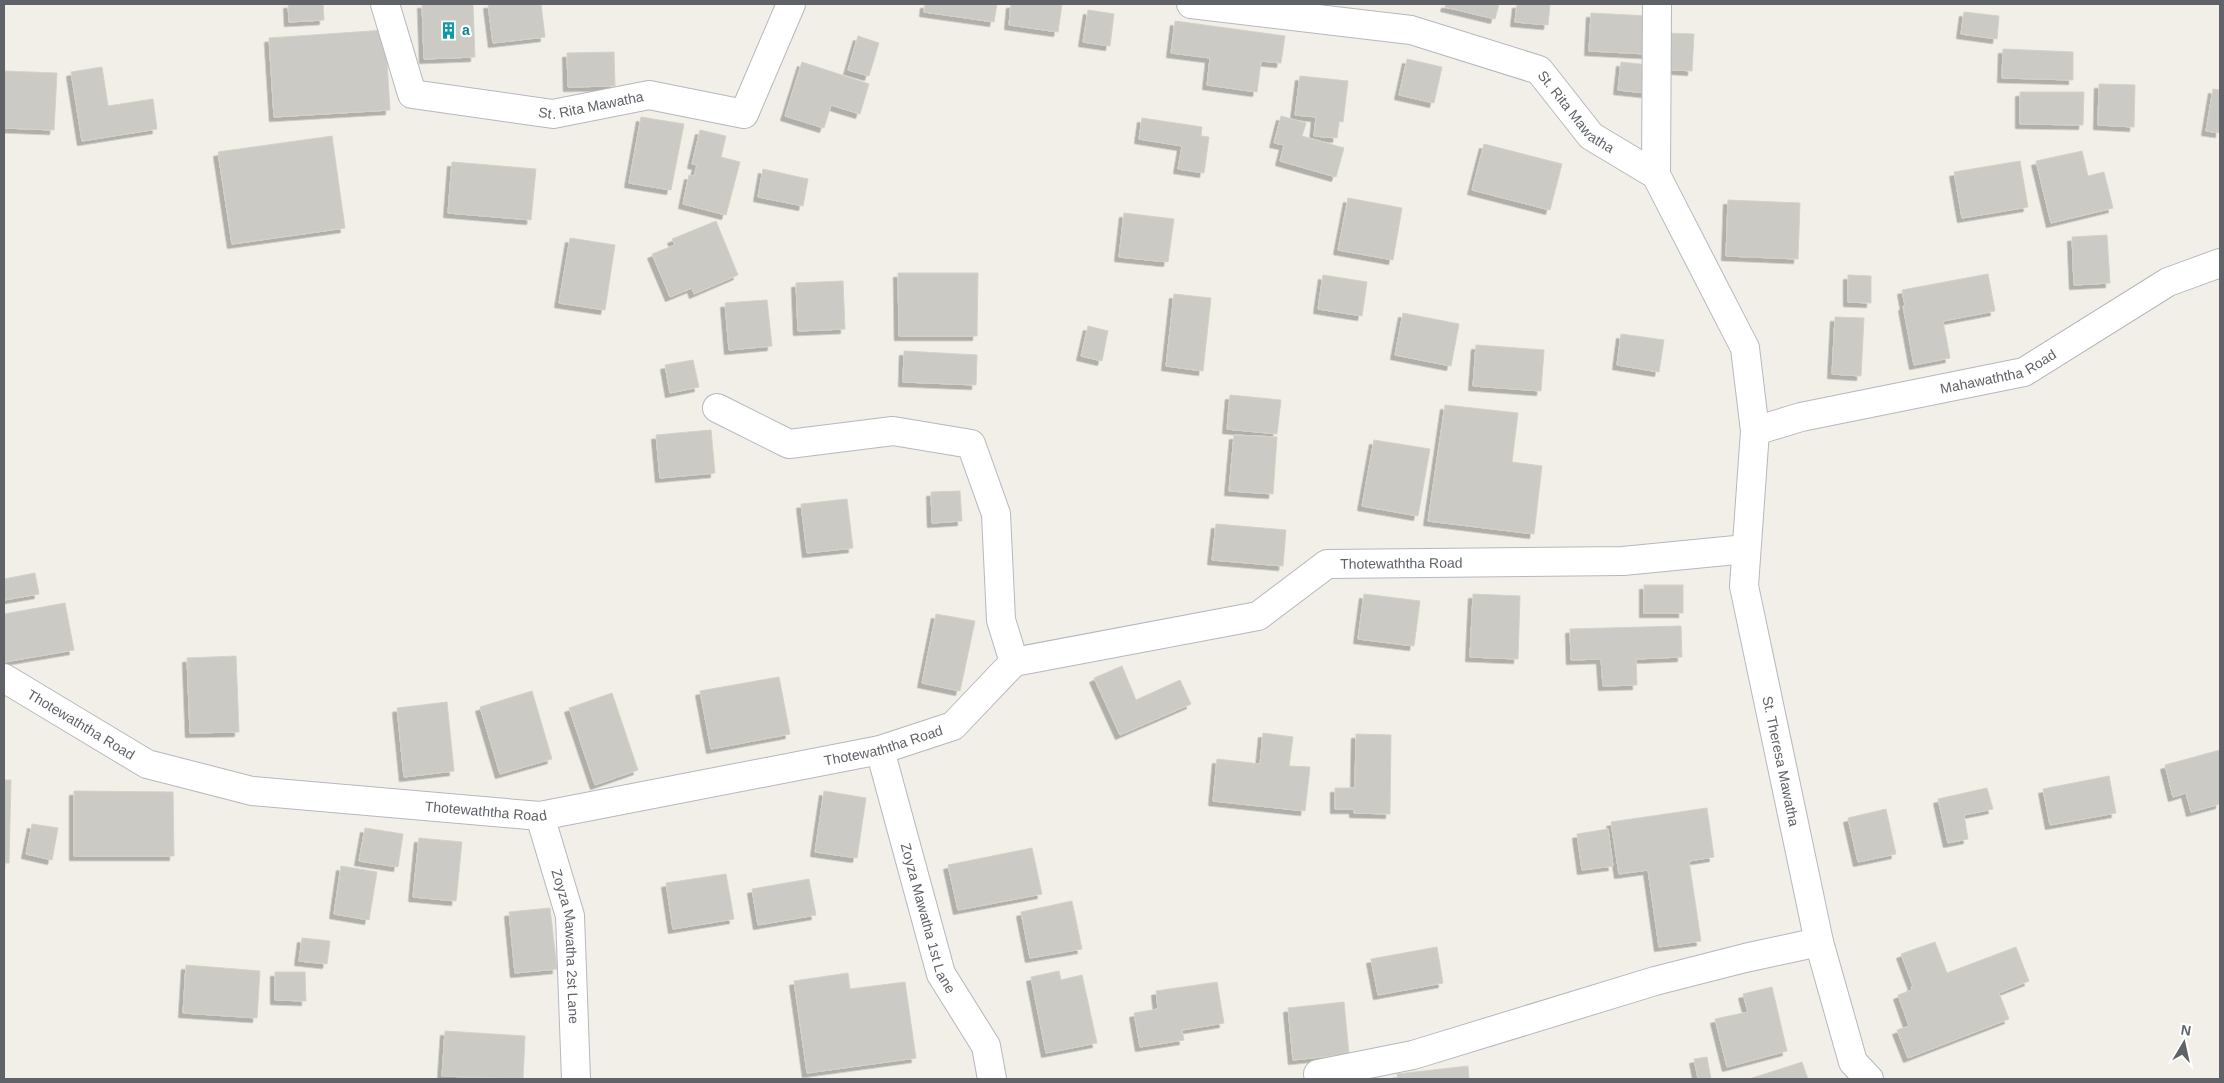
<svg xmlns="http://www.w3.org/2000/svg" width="2224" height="1083" viewBox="0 0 2224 1083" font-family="Arial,sans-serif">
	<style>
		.building { fill: #cccac5; stroke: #d6d1c6; filter: url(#shadow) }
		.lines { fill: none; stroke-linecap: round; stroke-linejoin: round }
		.minor-casing { stroke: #b5b8bc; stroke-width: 30 }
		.minor { stroke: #fff; stroke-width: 28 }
		.labels { text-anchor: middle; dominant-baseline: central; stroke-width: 4.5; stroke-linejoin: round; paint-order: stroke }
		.culture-label { font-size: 14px; font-weight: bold; fill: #0d838f; stroke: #fff; text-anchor: start }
		.street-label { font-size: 14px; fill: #5f6368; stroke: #fff }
	</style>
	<defs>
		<filter id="shadow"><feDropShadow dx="-4.5" dy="4.5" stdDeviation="0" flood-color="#0004"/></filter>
	</defs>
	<rect width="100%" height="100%" fill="#f1efe8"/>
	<g class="building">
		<path d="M 288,4 L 323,4 L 324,20 L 289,22 Z"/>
		<path d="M 422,4 L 473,4 L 475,57 L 424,59 Z"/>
		<path d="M 488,4 L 541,4 L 545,37 L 493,43 Z"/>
		<path d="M 925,4 L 997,4 L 994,22 L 924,12 Z"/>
		<path d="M 1011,4 L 1062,4 L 1058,32 L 1009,25 Z"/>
		<path d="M 1446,4 L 1499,4 L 1495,19 L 1445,7 Z"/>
		<path d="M 1517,4 L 1550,4 L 1548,25 L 1515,22 Z"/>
		<path d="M 1088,10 L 1114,14 L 1110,46 L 1083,42 Z"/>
		<path d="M 1964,12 L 1999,16 L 1997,39 L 1961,34 Z"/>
		<path d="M 1591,13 L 1649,16 L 1647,54 L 1589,51 Z"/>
		<path d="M 1175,21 L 1285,36 L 1281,63 L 1261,61 L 1257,92 L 1207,85 L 1210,58 L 1171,53 Z"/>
		<path d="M 385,30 L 390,110 L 274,117 L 269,38 Z"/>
		<path d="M 1664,33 L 1694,34 L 1692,71 L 1663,69 Z"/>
		<path d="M 858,36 L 879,43 L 869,76 L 848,70 Z"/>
		<path d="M 2003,49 L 2073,52 L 2073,80 L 2002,78 Z"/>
		<path d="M 614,52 L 615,86 L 568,87 L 567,53 Z"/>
		<path d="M 1407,59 L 1442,67 L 1434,103 L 1399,95 Z"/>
		<path d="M 802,62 L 869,84 L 860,114 L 831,105 L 824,128 L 785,116 Z"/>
		<path d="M 1621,62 L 1648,65 L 1646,93 L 1618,90 Z"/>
		<path d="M 102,67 L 108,106 L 153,99 L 157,129 L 82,141 L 71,72 Z"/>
		<path d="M 4,71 L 57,73 L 54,130 L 4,128 Z"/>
		<path d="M 1300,76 L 1348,81 L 1343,122 L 1339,121 L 1337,138 L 1314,136 L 1316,117 L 1295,115 Z"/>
		<path d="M 2099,84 L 2135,85 L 2134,127 L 2098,125 Z"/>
		<path d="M 2213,89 L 2220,90 L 2220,133 L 2206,131 Z"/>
		<path d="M 2020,92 L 2084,92 L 2083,125 L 2020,124 Z"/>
		<path d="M 1281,116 L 1306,123 L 1302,136 L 1344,148 L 1336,177 L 1280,161 L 1284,145 L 1274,143 Z"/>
		<path d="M 641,117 L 684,124 L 671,190 L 629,183 Z"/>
		<path d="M 1142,118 L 1202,127 L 1201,136 L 1209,137 L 1204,173 L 1178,169 L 1182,146 L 1139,139 Z"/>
		<path d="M 700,130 L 726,136 L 721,157 L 740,162 L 726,215 L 683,204 L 689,175 L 694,176 L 697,165 L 692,164 Z"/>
		<path d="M 332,136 L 345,228 L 232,244 L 218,152 Z"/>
		<path d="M 1484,144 L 1562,164 L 1550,210 L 1472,190 Z"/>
		<path d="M 2082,151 L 2088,176 L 2104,172 L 2113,208 L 2051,223 L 2036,161 Z"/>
		<path d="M 2020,161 L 2028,207 L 1962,218 L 1954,172 Z"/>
		<path d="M 452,162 L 536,169 L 531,220 L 448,213 Z"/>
		<path d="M 763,169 L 808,179 L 803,206 L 758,197 Z"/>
		<path d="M 1348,198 L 1402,208 L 1393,260 L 1338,250 Z"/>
		<path d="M 1728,200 L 1800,203 L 1798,259 L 1726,256 Z"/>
		<path d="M 1124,213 L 1174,219 L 1168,262 L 1119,257 Z"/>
		<path d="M 716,221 L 738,275 L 694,294 L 692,288 L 670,297 L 652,254 L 675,245 L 672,239 Z"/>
		<path d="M 2107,235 L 2110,283 L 2074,285 L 2072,237 Z"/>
		<path d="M 570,238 L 615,245 L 605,310 L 559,303 Z"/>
		<path d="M 898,273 L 978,273 L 977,336 L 899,336 Z"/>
		<path d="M 1988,274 L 1995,311 L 1943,321 L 1950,358 L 1914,365 L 1903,306 L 1905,306 L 1902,290 Z"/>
		<path d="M 1323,275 L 1367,282 L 1362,316 L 1318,309 Z"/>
		<path d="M 1848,275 L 1871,276 L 1871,303 L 1848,302 Z"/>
		<path d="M 843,281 L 845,329 L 798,331 L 796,283 Z"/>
		<path d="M 1174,294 L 1211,298 L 1203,371 L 1166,366 Z"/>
		<path d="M 767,300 L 772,346 L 729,350 L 725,303 Z"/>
		<path d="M 1403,313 L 1459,324 L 1451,366 L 1395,355 Z"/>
		<path d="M 1835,317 L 1864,318 L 1861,376 L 1832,374 Z"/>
		<path d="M 1088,326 L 1108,331 L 1102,361 L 1081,356 Z"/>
		<path d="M 1621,334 L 1664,340 L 1659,372 L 1617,365 Z"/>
		<path d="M 1476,345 L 1544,350 L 1541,391 L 1473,386 Z"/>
		<path d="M 904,351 L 977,355 L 976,385 L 903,382 Z"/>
		<path d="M 693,360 L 699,387 L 670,393 L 665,365 Z"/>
		<path d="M 1230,395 L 1281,400 L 1277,434 L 1227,429 Z"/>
		<path d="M 1445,405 L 1518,413 L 1512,462 L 1542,466 L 1534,534 L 1428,521 Z"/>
		<path d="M 711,430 L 715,473 L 660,478 L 656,435 Z"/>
		<path d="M 1234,435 L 1277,437 L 1273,494 L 1229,491 Z"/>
		<path d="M 1374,440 L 1430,449 L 1418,516 L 1362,506 Z"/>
		<path d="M 960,491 L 962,521 L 932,523 L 931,492 Z"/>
		<path d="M 847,499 L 853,548 L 807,553 L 801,504 Z"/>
		<path d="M 1216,524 L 1286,530 L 1283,566 L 1212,560 Z"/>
		<path d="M 35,573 L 39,594 L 4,600 L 4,579 Z"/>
		<rect x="1644" y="585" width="39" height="28"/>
		<path d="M 1364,594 L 1420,601 L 1414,646 L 1358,639 Z"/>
		<path d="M 1473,594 L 1520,596 L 1518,659 L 1470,657 Z"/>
		<path d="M 65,603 L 74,650 L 4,662 L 4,614 Z"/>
		<path d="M 936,614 L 975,621 L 960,691 L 922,683 Z"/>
		<path d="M 1681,626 L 1682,657 L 1636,659 L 1637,685 L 1603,686 L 1601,659 L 1571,660 L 1570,629 Z"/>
		<path d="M 236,656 L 239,732 L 190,733 L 187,658 Z"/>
		<path d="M 1122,666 L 1136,700 L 1180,680 L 1191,704 L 1120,735 L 1094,678 Z"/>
		<path d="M 779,677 L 790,734 L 711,749 L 700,691 Z"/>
		<path d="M 532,691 L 552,759 L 500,774 L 480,707 Z"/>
		<path d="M 612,693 L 638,770 L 595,785 L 569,708 Z"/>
		<path d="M 447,702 L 454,771 L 404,777 L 397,708 Z"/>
		<path d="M 1263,733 L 1293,737 L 1289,766 L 1310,767 L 1305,811 L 1213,801 L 1217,759 L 1260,764 Z"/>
		<path d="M 1356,734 L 1391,735 L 1390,814 L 1354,813 L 1354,809 L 1335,809 L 1335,788 L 1355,788 Z"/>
		<path d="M 2220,750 L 2220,804 L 2191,812 L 2186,793 L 2173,797 L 2165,765 Z"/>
		<path d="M 2109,776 L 2116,813 L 2050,825 L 2043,789 Z"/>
		<path d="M 4,780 L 11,780 L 9,863 L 4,863 Z"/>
		<path d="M 1987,788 L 1993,809 L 1964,815 L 1968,839 L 1948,843 L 1938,799 Z"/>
		<path d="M 74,791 L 173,792 L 174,856 L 74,856 Z"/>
		<path d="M 824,791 L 866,798 L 857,858 L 815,852 Z"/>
		<path d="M 1707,808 L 1714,857 L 1689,861 L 1701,941 L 1659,947 L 1648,870 L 1619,874 L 1611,822 Z"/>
		<path d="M 1886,809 L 1896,854 L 1858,862 L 1848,818 Z"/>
		<path d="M 32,824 L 58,828 L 52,860 L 26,854 Z"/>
		<path d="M 365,828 L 403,834 L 398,867 L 359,861 Z"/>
		<path d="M 1608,829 L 1613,866 L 1582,870 L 1577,834 Z"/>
		<path d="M 419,838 L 462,842 L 456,901 L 413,897 Z"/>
		<path d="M 1032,848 L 1042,894 L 958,910 L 948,865 Z"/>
		<path d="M 341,866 L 377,872 L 369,920 L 334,914 Z"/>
		<path d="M 726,874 L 734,919 L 673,929 L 666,883 Z"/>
		<path d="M 809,879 L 816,915 L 758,925 L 752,889 Z"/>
		<path d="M 1072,901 L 1082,949 L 1030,958 L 1021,912 Z"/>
		<path d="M 550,908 L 557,969 L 515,973 L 509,912 Z"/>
		<path d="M 302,938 L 330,941 L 327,964 L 299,961 Z"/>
		<path d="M 1935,942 L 1947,973 L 2016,947 L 2029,981 L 1999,993 L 2009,1019 L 1908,1058 L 1897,1030 L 1909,1026 L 1898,995 L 1912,990 L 1911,987 L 1913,986 L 1901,954 Z"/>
		<path d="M 1437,947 L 1443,983 L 1378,995 L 1371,959 Z"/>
		<path d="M 186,965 L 260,971 L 257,1018 L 183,1013 Z"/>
		<path d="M 1059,971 L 1061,980 L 1082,975 L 1097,1043 L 1046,1053 L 1031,977 Z"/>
		<path d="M 275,972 L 305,972 L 306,1001 L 275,1000 Z"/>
		<path d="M 848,973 L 850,989 L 905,982 L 916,1058 L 807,1073 L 794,981 Z"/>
		<path d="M 1217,982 L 1224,1023 L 1182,1030 L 1184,1040 L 1140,1047 L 1134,1013 L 1158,1009 L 1156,991 Z"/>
		<path d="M 1772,987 L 1787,1051 L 1727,1067 L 1715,1019 L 1748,1012 L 1743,994 Z"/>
		<path d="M 1344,1002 L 1349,1054 L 1293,1060 L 1288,1008 Z"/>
		<path d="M 445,1031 L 525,1036 L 523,1079 L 442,1076 Z"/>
		<path d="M 1707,1057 L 1711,1079 L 1698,1079 L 1694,1059 Z"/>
		<path d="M 1802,1062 L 1808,1079 L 1749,1079 L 1793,1065 Z"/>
		<path d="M 1468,1066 L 1469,1079 L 1398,1079 L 1397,1074 Z"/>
	</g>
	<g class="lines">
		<defs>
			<g id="minor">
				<path id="s1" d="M 385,4 L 412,94 L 553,114 L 649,95 L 744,114 L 791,4"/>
				<path id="s2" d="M 1191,4 L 1411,30 L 1539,70 L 1591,136 L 1656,175 L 1745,348 L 1755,431 L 1744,586 L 1819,942 L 1853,1062 L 1869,1079"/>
				<path d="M 1656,175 L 1657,4"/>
				<path d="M 717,408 L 789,444 L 893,431 L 971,444 L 996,514 L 1001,620 L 1014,662"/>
				<path id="s3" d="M 1755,431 L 1801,417 L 2024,372 L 2168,282 L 2220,263"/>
				<path id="s4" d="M 4,678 L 147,764 L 252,791 L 540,816 L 880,750 L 953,726 L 1014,662 L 1258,616 L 1327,564 L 1623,561 L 1746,549"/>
				<path id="s5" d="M 880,750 L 941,974 L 986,1046 L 992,1079"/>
				<path id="s6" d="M 540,816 L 570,916 L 576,1079"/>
				<path d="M 1318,1074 L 1413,1055 L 1655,981 L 1745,958 L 1819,942"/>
			</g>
		</defs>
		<use href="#minor" class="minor-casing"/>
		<use href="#minor" class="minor"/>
	</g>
	<defs>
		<symbol id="building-bare" viewBox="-9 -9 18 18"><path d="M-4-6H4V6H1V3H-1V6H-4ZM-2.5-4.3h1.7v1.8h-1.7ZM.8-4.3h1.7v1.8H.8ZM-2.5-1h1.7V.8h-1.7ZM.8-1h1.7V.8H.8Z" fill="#0f9aa8" stroke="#fff" stroke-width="2.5" paint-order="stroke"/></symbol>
	</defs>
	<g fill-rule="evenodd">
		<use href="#building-bare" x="436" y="18" width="25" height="25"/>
	</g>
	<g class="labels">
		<g class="culture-label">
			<text x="462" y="30">a</text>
		</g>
		<g class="street-label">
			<text stroke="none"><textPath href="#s1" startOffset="275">St. Rita Mawatha</textPath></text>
			<text stroke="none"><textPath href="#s2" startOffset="412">St. Rita Mawatha</textPath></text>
			<text stroke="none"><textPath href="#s3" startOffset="251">Mahawaththa Road</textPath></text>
			<text stroke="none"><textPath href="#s4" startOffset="1485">Thotewaththa Road</textPath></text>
			<text stroke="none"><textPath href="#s4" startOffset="90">Thotewaththa Road</textPath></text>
			<text stroke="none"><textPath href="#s4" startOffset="915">Thotewaththa Road</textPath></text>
			<text stroke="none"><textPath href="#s2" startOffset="1128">St. Theresa Mawatha</textPath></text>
			<text stroke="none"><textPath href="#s4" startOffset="510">Thotewaththa Road</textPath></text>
			<text stroke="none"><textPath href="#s5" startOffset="175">Zoyza Mawatha 1st Lane</textPath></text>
			<text stroke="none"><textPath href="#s6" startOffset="134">Zoyza Mawatha 2st Lane</textPath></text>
		</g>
	</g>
	<rect width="2224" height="1083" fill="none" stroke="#5f6368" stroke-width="10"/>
	<g transform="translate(2184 1043) rotate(9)" stroke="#ffffff" stroke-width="4" paint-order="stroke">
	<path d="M0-4L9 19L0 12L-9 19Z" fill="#5f6368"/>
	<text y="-8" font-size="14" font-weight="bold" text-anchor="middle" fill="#5f6368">N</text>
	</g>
</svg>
